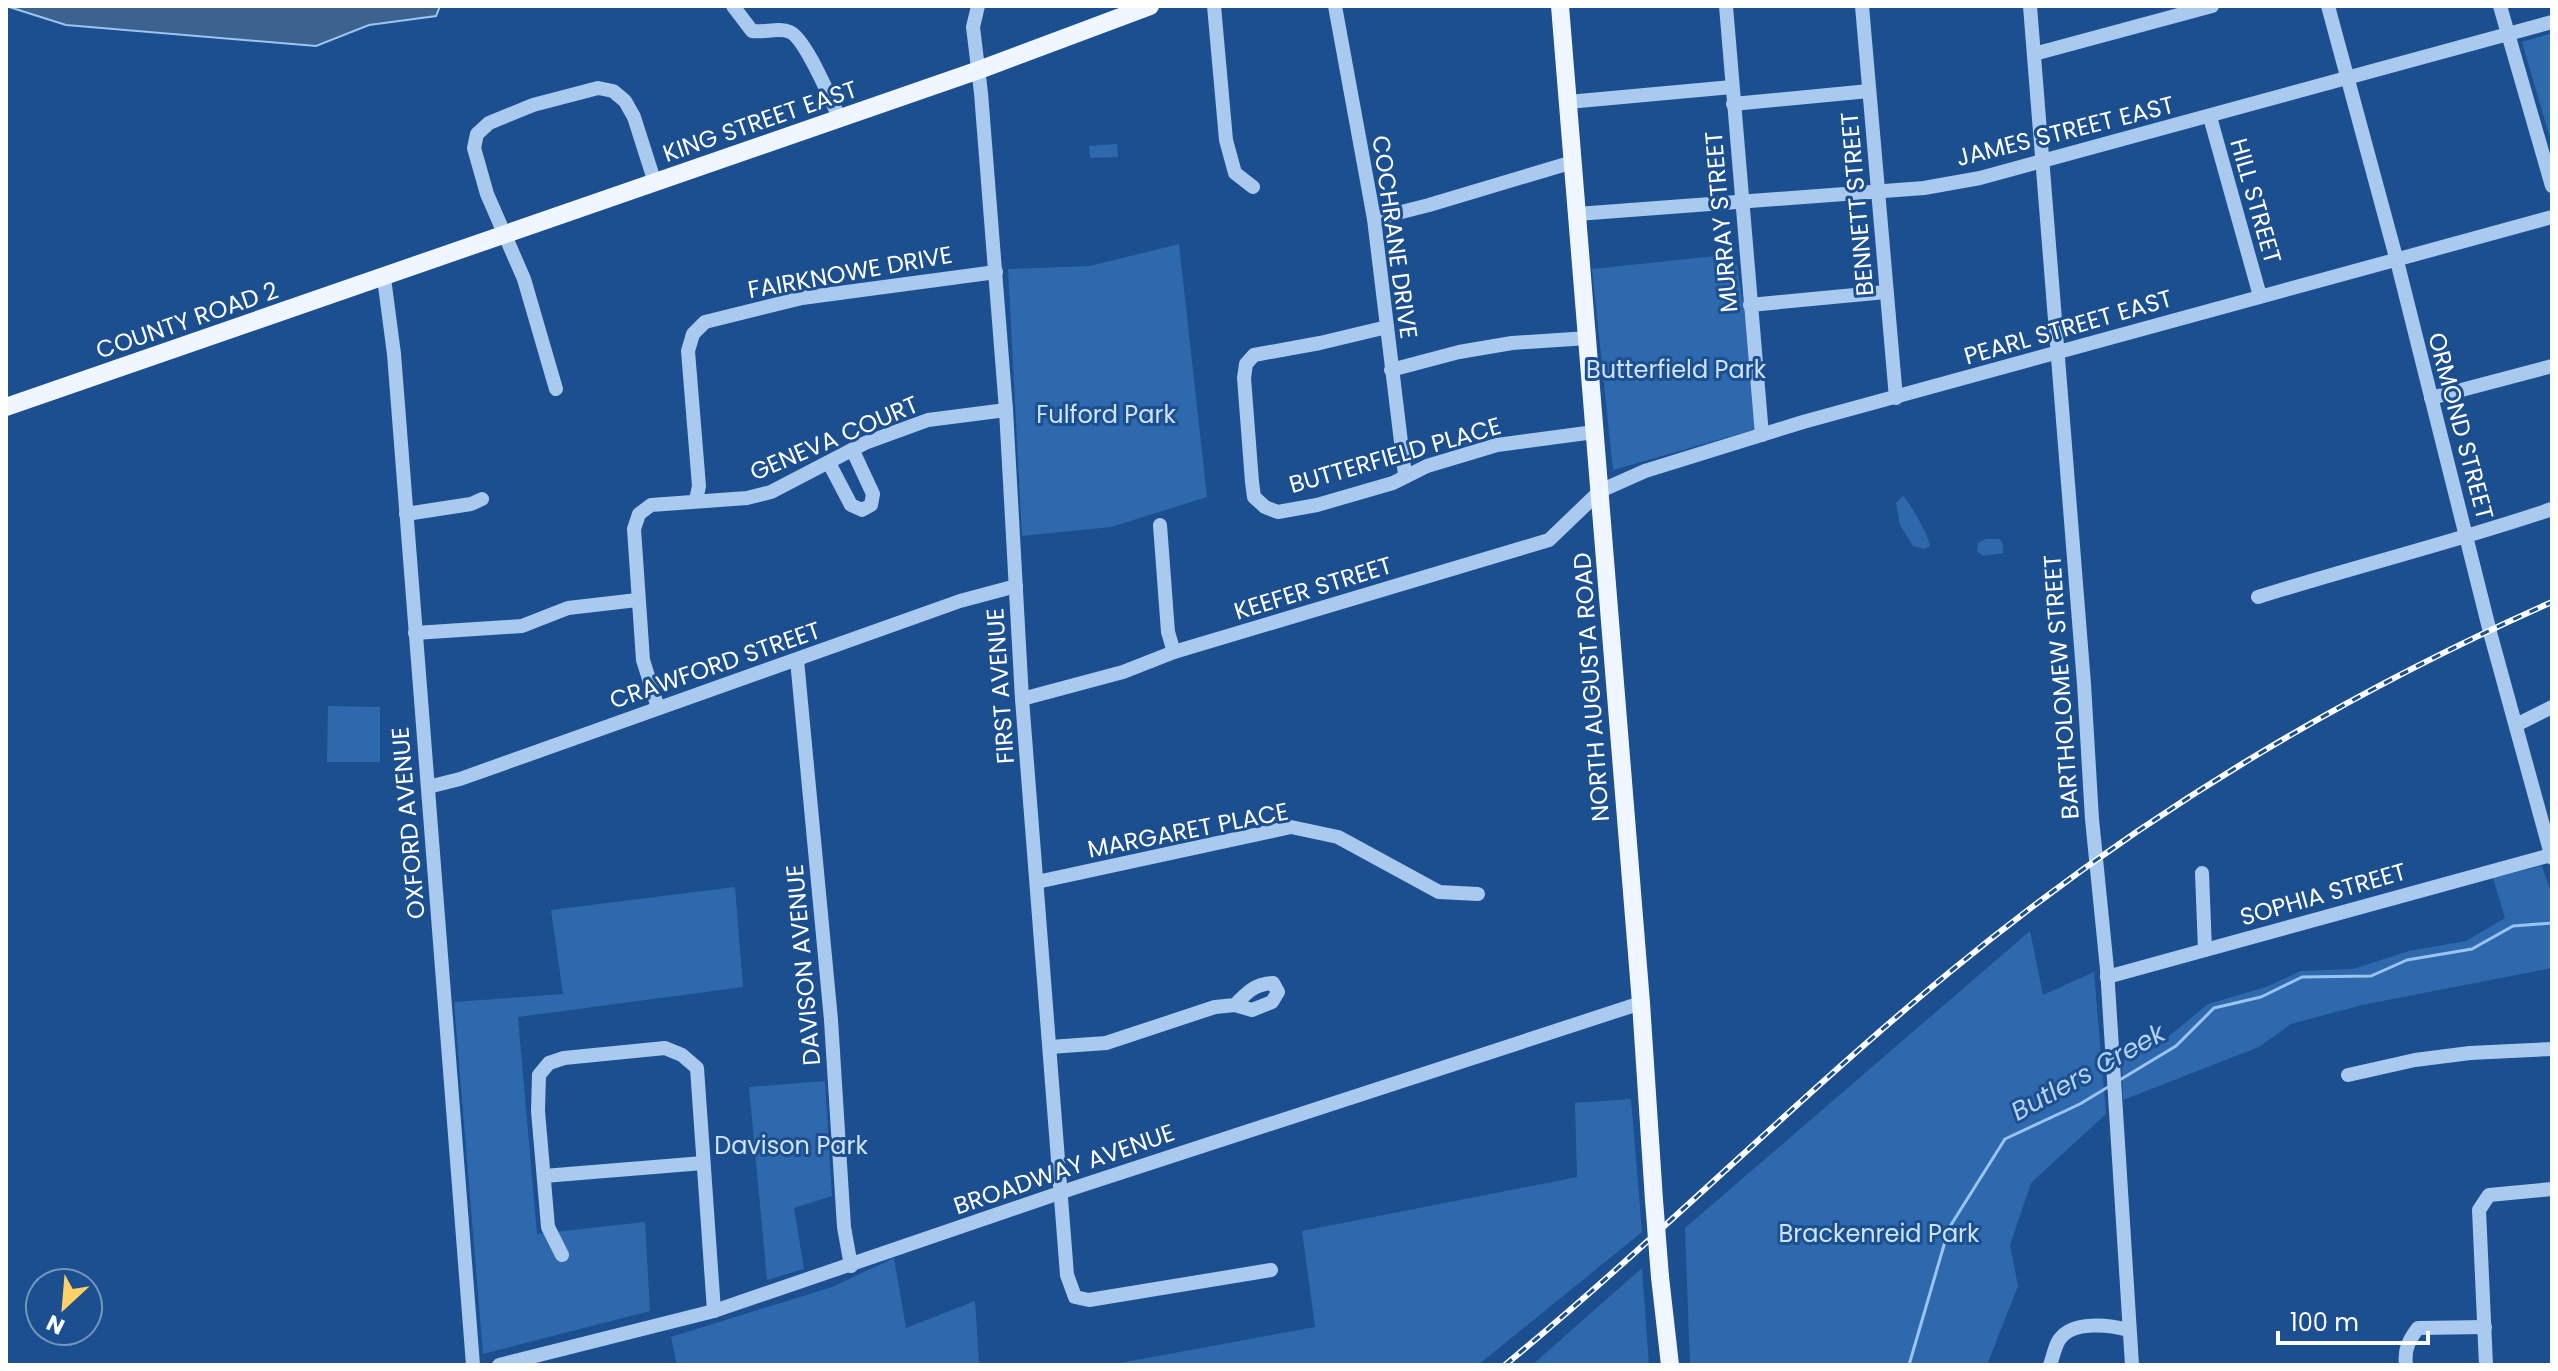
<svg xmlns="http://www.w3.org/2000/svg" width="2558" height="1371" viewBox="0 0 2558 1371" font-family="Poppins,sans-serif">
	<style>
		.green { fill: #2e69ad }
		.water { fill: #3c6290; stroke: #9cc4f0; stroke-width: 2 }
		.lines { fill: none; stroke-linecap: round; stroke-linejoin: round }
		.stream { stroke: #9cc4f0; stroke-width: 3 }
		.minor { stroke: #a9c9ee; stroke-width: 14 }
		.major { stroke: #f0f6ff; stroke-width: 18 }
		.rail-casing { stroke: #fff; stroke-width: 6 }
		.rail { stroke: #1b4f8f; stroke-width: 3; stroke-dasharray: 9; stroke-linecap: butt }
		.major-bridge { stroke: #f0f6ff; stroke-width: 18 }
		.labels { text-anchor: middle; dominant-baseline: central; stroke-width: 6; stroke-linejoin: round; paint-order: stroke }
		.street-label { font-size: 24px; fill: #fff; stroke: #1b4f8f }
		.park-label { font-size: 24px; fill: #cfe3fa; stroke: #1b4f8f }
		.water-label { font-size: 26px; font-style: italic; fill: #b5d3f5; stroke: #1b4f8f }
	</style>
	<rect width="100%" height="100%" fill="#1b4f8f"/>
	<g class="green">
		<path d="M 2552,33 L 2552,145 L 2522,42 Z"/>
		<path d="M 1117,144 L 1118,157 L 1090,158 L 1089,146 Z"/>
		<path d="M 1179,244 L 1207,497 L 1111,527 L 1022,536 L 1008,269 L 1090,266 Z"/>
		<path d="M 1735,254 L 1744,309 L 1756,429 L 1613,470 L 1592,269 Z"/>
		<path d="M 1903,496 C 1912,506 1927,532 1930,546 L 1924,549 L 1913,546 L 1900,525 L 1896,503 Z"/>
		<path d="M 1986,539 L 1999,539 L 2003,544 L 2003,553 L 1983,556 L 1977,551 L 1978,543 Z"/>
		<path d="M 328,706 L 380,707 L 380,762 L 327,762 Z"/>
		<path d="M 2542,866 L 2552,895 L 2552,968 L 2362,1005 L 2291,1024 L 2259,1047 L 2123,1100 L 2122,1061 L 2169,1036 L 2208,1004 L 2266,987 L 2301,971 L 2353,969 L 2409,951 L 2466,941 L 2505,918 L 2493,878 Z"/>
		<path d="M 735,887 L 743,987 L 518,1017 L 537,1234 L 645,1222 L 650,1311 L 483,1354 L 454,1002 L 563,994 L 551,910 Z"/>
		<path d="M 2030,931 L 2043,995 L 2094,972 L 2106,1114 L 2031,1183 L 2010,1245 L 2018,1286 L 1987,1365 L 1690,1365 L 1685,1228 Z"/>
		<path d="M 825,1081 L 832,1196 L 794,1208 L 804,1269 L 767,1280 L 749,1087 Z"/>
		<path d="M 1631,1099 L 1642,1232 L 1478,1365 L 1109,1365 L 1315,1327 L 1302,1231 L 1577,1177 L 1575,1103 Z"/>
		<path d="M 894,1258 L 906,1328 L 975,1301 L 979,1365 L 677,1365 L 671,1337 L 832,1287 Z"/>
		<path d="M 1642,1268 L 1649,1365 L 1532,1365 Z"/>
	</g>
	<path class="water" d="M 6,6 L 440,6 L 436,16 L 369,25 L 316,46 L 66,25 Z"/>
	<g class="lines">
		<g class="stream">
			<path d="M 2118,1081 L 2176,1046 L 2214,1008 L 2261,997 L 2302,977 L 2371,976 L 2407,960 L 2472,949 L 2513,926 L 2552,923"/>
			<path d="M 1909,1365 L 1949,1228 L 2005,1139 L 2080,1104 L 2108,1087"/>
		</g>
		<g class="minor">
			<path d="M 733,6 L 752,31 C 764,33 779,27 790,32 C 806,39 831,101 840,119"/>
			<path d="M 978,6 L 973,27 L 981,93 L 1006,410 L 1022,699 L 1067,1275 L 1075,1297 L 1089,1300 L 1271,1270"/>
			<path d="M 1214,6 L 1226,140 L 1235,173 L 1253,187"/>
			<path d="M 1335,6 L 1374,219 L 1405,475"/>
			<path d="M 1726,6 L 1762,435"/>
			<path d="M 1862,6 L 1896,398"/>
			<path d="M 2030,6 L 2084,684 L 2092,819 L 2107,969 L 2132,1365"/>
			<path d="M 2328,6 L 2397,261 L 2491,636 L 2552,858"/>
			<path d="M 2500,6 L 2552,186"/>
			<path d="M 2034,54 L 2212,6"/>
			<path d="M 1568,102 L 1732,87"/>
			<path d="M 1733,104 L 1869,91"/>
			<path d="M 2210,117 L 2260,296"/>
			<path d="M 1577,214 L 1924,188 L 1980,178 L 2552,22"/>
			<path d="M 1374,219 L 1429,205 L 1573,162"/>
			<path d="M 384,278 L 394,354 L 473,1365"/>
			<path d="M 1750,305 L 1886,292"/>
			<path d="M 1387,327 L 1320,343 L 1254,355 L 1246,364 L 1244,378 L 1252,482 L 1254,497 L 1265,507 L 1278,512 L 1317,505 L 1393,483 L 1427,466 L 1497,445 L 1594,432"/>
			<path d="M 1391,370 L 1459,352 L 1512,343 L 1588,338"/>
			<path d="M 556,389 L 524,279 L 487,194 L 474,148 L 477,134 L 489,123 L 533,105 L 598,88 L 613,91 L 625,101 L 634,117 L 655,183"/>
			<path d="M 2431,398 L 2552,366"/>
			<path d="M 829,463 L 851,505 L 862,510 L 871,505 L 873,494 L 853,451"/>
			<path d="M 696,500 L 699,486 L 688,351 L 693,334 L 705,322 L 802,298 L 996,272"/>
			<path d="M 406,514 L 471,504 L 482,499"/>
			<path d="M 1160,525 L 1168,632 L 1174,652"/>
			<path d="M 2258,597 C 2356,566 2455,542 2552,509"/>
			<path d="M 415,633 L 522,626 L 568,608 L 637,600"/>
			<path d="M 797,660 L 831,1020 L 844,1227 L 851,1266"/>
			<path d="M 1022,699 L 1123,672 L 1174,652 L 1549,540 L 1600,491 L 1645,471 L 1803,422 L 2552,217"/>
			<path d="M 658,708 L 643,660 L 634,529 L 639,514 L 651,505 L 747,498 L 771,492 L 865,443 L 928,420 L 1006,410"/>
			<path d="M 2516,725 L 2552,707"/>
			<path d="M 428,787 L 460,779 L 960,601 L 1016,586"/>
			<path d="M 2202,873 L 2205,950"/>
			<path d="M 1037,882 L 1291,827 L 1338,837 L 1439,892 L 1478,894"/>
			<path d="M 2107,977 L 2551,855"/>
			<path d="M 1050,1047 L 1106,1043 L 1215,1007 L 1235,1005 L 1252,1010 L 1272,1002 L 1278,992 L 1273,983 C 1255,984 1247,992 1235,1005"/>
			<path d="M 2348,1075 L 2415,1060 L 2470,1053 L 2552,1049"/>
			<path d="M 544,1176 L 703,1163"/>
			<path d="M 562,1255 L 548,1227 L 538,1111 L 539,1075 L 549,1063 L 564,1058 L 665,1048 L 682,1055 L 697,1068 L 714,1311"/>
			<path d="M 499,1365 L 714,1311 L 1074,1188 L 1641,1003"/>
			<path d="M 2050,1365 C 2053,1357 2055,1346 2059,1340 C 2072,1320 2110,1325 2129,1330"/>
			<path d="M 2406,1365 C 2404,1349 2409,1340 2418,1328 L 2485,1327"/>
			<path d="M 2486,1365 L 2479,1210 L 2489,1195 L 2552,1189"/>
		</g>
		<g class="major">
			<path d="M 1560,6 L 1641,1003 L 1654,1200"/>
			<path d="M 6,407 L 979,70 L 1150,6"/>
			<path d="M 1660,1277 L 1670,1365"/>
		</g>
		<defs>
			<path id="rail" d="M 1505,1365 C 1658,1239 1798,1097 1951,971 C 2133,821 2337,697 2552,602"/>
		</defs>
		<use href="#rail" class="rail-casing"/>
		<use href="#rail" class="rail"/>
		<path class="major-bridge" d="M 1654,1200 L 1660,1277"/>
	</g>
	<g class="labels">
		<g class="street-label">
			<text transform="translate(760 121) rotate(-19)">KING STREET EAST</text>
			<text transform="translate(2065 131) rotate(-14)">JAMES STREET EAST</text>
			<text transform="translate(2256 201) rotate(74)">HILL STREET</text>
			<text transform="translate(1857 204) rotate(-95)">BENNETT STREET</text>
			<text transform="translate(1721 222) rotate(-95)">MURRAY STREET</text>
			<text transform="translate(1395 237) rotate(82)">COCHRANE DRIVE</text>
			<text transform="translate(850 272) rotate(-10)">FAIRKNOWE DRIVE</text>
			<text transform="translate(187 320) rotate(-19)">COUNTY ROAD 2</text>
			<text transform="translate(2068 327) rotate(-16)">PEARL STREET EAST</text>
			<text transform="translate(2461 426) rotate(75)">ORMOND STREET</text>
			<text transform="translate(834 438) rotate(-23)">GENEVA COURT</text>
			<text transform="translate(1395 455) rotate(-16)">BUTTERFIELD PLACE</text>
			<text transform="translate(1313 588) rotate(-17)">KEEFER STREET</text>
			<text transform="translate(715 665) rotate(-19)">CRAWFORD STREET</text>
			<text transform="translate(1000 686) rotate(-94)">FIRST AVENUE</text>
			<text transform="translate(1591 687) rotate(-94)">NORTH AUGUSTA ROAD</text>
			<text transform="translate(2061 687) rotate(-94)">BARTHOLOMEW STREET</text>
			<text transform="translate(408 823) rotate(-95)">OXFORD AVENUE</text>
			<text transform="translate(1188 830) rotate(-11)">MARGARET PLACE</text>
			<text transform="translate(2323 894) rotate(-16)">SOPHIA STREET</text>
			<text transform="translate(803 965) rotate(-95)">DAVISON AVENUE</text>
			<text transform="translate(1064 1169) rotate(-19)">BROADWAY AVENUE</text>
		</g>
		<g class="park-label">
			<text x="1676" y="369">Butterfield Park</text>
			<text x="1106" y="414">Fulford Park</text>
			<text x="791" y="1145">Davison Park</text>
			<text x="1879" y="1233">Brackenreid Park</text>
		</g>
		<g class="water-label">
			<text transform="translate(2088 1072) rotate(-29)">Butlers Creek</text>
		</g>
	</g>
	<rect width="2558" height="1371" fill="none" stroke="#ffffff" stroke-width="16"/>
	<g transform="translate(64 1307) rotate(206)"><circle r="38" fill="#1b4f8f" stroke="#7695bc" stroke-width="2"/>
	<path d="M0-6L14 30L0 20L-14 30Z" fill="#ffd166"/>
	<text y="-12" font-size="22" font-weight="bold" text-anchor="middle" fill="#ffffff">N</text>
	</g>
	<path d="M2278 1331v12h150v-12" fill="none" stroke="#ffffff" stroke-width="4"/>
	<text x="2290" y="1331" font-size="24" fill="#ffffff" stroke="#1b4f8f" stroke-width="6" paint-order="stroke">100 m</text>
</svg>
